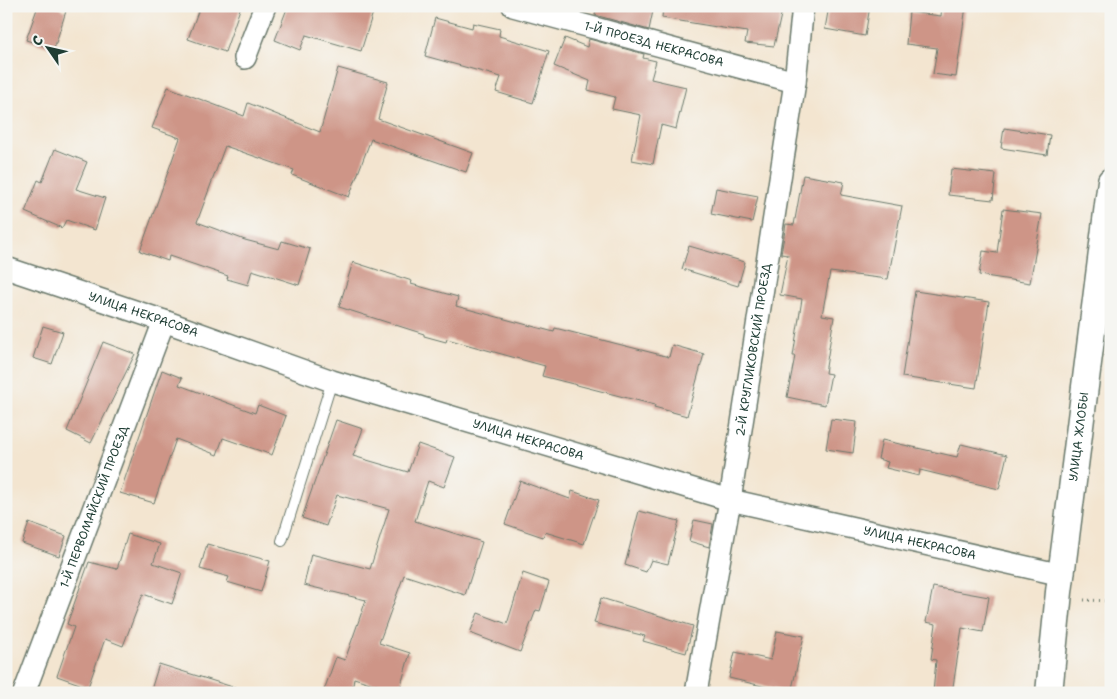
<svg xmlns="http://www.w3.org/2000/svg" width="1117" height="699" viewBox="0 0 1117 699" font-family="'Shantell Sans',sans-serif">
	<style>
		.building { fill: #ce9587 }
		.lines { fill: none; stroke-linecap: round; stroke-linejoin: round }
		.service-casing { stroke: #69786b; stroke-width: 12 }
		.minor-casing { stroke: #69786b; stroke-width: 24 }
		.tertiary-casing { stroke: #69786b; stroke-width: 29 }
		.path { stroke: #69786b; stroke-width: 3; stroke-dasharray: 1 4; stroke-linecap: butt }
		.service { stroke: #fff; stroke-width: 10 }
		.minor { stroke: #fff; stroke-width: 21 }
		.tertiary { stroke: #fff; stroke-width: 26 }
		.labels { text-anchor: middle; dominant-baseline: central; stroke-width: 5; stroke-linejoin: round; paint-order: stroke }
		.street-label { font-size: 12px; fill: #1f3d34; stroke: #f6f6f2 }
	</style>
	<rect width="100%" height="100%" fill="#f6f6f2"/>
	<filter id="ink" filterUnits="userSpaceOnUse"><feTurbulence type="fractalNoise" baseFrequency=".02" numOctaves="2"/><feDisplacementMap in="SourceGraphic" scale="10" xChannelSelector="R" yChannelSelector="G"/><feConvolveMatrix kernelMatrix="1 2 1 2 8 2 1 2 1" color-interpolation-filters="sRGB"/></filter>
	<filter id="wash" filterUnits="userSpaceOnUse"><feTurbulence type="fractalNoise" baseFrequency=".0096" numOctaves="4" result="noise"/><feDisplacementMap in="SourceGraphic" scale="20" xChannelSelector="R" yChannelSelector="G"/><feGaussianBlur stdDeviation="1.12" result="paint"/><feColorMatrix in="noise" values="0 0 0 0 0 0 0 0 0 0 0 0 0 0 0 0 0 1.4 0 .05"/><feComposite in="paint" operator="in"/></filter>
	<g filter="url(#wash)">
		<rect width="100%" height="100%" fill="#f3e5d0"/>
		<g id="blocks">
			<g class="building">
				<path d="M 38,6 L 53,6 L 66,11 L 54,49 L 26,40 Z"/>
				<path d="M 200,6 L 241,6 L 225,52 L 188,39 Z"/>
				<path d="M 288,6 L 375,6 L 361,51 L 306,35 L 300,50 L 275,40 Z"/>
				<path d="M 597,6 L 654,6 L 649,30 L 595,15 Z"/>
				<path d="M 663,6 L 783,6 L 774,46 L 745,43 L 747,32 L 662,18 Z"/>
				<path d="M 829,6 L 870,6 L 865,36 L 825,29 Z"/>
				<path d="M 942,6 L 966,6 L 956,77 L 933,74 L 937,48 L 906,44 L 909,12 L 941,16 Z"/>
				<path d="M 435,18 L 472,28 L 473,23 L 500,29 L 499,36 L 549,51 L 533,103 L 496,92 L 501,77 L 425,56 Z"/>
				<path d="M 565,38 L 587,47 L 589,39 L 644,54 L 643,58 L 656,61 L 651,79 L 686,87 L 676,129 L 661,125 L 653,164 L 632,160 L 641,115 L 612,109 L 615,97 L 588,90 L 590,81 L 554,66 Z"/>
				<path d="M 338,68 L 388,82 L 378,119 L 473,153 L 466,172 L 371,139 L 349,197 L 292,175 L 294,170 L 225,146 L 197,222 L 245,240 L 279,249 L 282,241 L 310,249 L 299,285 L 252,270 L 248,285 L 227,279 L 228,276 L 169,256 L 168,261 L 140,251 L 180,138 L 152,128 L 168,87 L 244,116 L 248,103 L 320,132 Z"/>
				<path d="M 1004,128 L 1050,135 L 1047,155 L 1001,148 Z"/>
				<path d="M 55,149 L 87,162 L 76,189 L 105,198 L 95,230 L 66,220 L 62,228 L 25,212 L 38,180 L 42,182 Z"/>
				<path d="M 951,169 L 996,174 L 993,200 L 948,195 Z"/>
				<path d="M 803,175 L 844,182 L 841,195 L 902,206 L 888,279 L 830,272 L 822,315 L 834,317 L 825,373 L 831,374 L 825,405 L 787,397 L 795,356 L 793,356 L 802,299 L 780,295 L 788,255 L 781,254 L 786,224 L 794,225 Z"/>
				<path d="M 716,188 L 758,196 L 752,222 L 711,214 Z"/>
				<path d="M 1003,209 L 1042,214 L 1030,283 L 979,275 L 983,251 L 997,253 Z"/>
				<path d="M 689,246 L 745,262 L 738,286 L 682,269 Z"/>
				<path d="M 353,262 L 412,281 L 411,284 L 458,297 L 456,306 L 554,332 L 555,328 L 669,357 L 672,345 L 704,354 L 687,416 L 654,407 L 655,405 L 542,376 L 545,366 L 447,339 L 446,342 L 424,336 L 424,334 L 339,307 Z"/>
				<path d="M 915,291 L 989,302 L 976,388 L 902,377 Z"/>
				<path d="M 43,326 L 63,332 L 52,364 L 33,358 Z"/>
				<path d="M 103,342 L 135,354 L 91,443 L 67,431 Z"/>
				<path d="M 162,370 L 182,378 L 179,385 L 255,413 L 258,405 L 286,416 L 272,455 L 223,438 L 217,455 L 176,439 L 154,503 L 120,493 Z"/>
				<path d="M 831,419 L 857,422 L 853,453 L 826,449 Z"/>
				<path d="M 336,420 L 363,429 L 353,456 L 408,472 L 418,444 L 455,457 L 444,487 L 428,481 L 415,521 L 482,542 L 465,595 L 404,575 L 379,643 L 410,653 L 399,692 L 354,678 L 352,693 L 323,693 L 336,657 L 345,660 L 366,600 L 304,585 L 311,554 L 370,569 L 389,509 L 337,495 L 326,526 L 302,518 Z"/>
				<path d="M 882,440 L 957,457 L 961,444 L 1007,455 L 999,489 L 920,470 L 919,476 L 886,468 L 888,462 L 878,459 Z"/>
				<path d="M 520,481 L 570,499 L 572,491 L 599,500 L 584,544 L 545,532 L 543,537 L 505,524 Z"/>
				<path d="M 639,511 L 679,521 L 668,564 L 651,560 L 646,572 L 625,565 Z"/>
				<path d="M 694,520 L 713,524 L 709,547 L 689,541 Z"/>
				<path d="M 29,523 L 66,536 L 59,556 L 22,543 Z"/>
				<path d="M 128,534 L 160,544 L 153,563 L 182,573 L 172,604 L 143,594 L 123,646 L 105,639 L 88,687 L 57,676 L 74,627 L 67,624 L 89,562 L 117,569 Z"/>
				<path d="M 207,544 L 270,561 L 261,592 L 227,582 L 229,577 L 200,569 Z"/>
				<path d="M 523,573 L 549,582 L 540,611 L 536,610 L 520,652 L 470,633 L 478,613 L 507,624 Z"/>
				<path d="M 933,587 L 989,597 L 983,632 L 962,628 L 952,693 L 933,693 L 936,660 L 931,659 L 936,624 L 926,622 Z"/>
				<path d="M 601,598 L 693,626 L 686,653 L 643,641 L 645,636 L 594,623 Z"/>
				<path d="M 777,631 L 804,636 L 791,693 L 729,678 L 735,652 L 771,660 Z"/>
				<path d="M 159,664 L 236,688 L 235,693 L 150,693 Z"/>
			</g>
		</g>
	</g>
	<g filter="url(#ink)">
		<use href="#blocks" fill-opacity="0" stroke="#69786b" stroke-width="1"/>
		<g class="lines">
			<defs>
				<path id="service" d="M 282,541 L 332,381"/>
				<g id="minor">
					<path id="s1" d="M 513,6 L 795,82"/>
					<path d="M 245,58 L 265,6"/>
					<path id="s2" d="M 6,268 L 164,321 L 332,381 L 730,500 L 1062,575"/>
					<path id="s3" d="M 24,693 L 164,321"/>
					<path id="s4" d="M 696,693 L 730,500 L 795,82 L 803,6"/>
				</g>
				<g id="tertiary">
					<path id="s5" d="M 1049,693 L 1059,592 L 1111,181"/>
				</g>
			</defs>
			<use href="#service" class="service-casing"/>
			<use href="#minor" class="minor-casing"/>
			<use href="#tertiary" class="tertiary-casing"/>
			<path class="path" d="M 1084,600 L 1111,601"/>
			<use href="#service" class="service"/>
			<use href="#minor" class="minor"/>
			<use href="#tertiary" class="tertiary"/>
		</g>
	</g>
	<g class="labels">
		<g class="street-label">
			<text stroke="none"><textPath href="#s1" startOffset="146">1-Й ПРОЕЗД НЕКРАСОВА</textPath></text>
			<text stroke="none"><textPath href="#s2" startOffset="145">УЛИЦА НЕКРАСОВА</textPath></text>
			<text stroke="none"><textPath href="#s4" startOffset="348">2-Й КРУГЛИКОВСКИЙ ПРОЕЗД</textPath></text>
			<text stroke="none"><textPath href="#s5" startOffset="258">УЛИЦА ЖЛОБЫ</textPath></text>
			<text stroke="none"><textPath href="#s2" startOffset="550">УЛИЦА НЕКРАСОВА</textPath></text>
			<text stroke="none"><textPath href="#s3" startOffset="199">1-Й ПЕРВОМАЙСКИЙ ПРОЕЗД</textPath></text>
			<text stroke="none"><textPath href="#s2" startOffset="955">УЛИЦА НЕКРАСОВА</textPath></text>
		</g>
	</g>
	<rect width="1117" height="699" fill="none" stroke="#f6f6f2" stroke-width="25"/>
	<g transform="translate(48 48) rotate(304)" stroke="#f6f6f2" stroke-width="4" paint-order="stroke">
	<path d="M0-4L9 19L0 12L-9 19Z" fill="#1f3d34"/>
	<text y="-8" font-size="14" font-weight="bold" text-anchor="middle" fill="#1f3d34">С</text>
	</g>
</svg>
